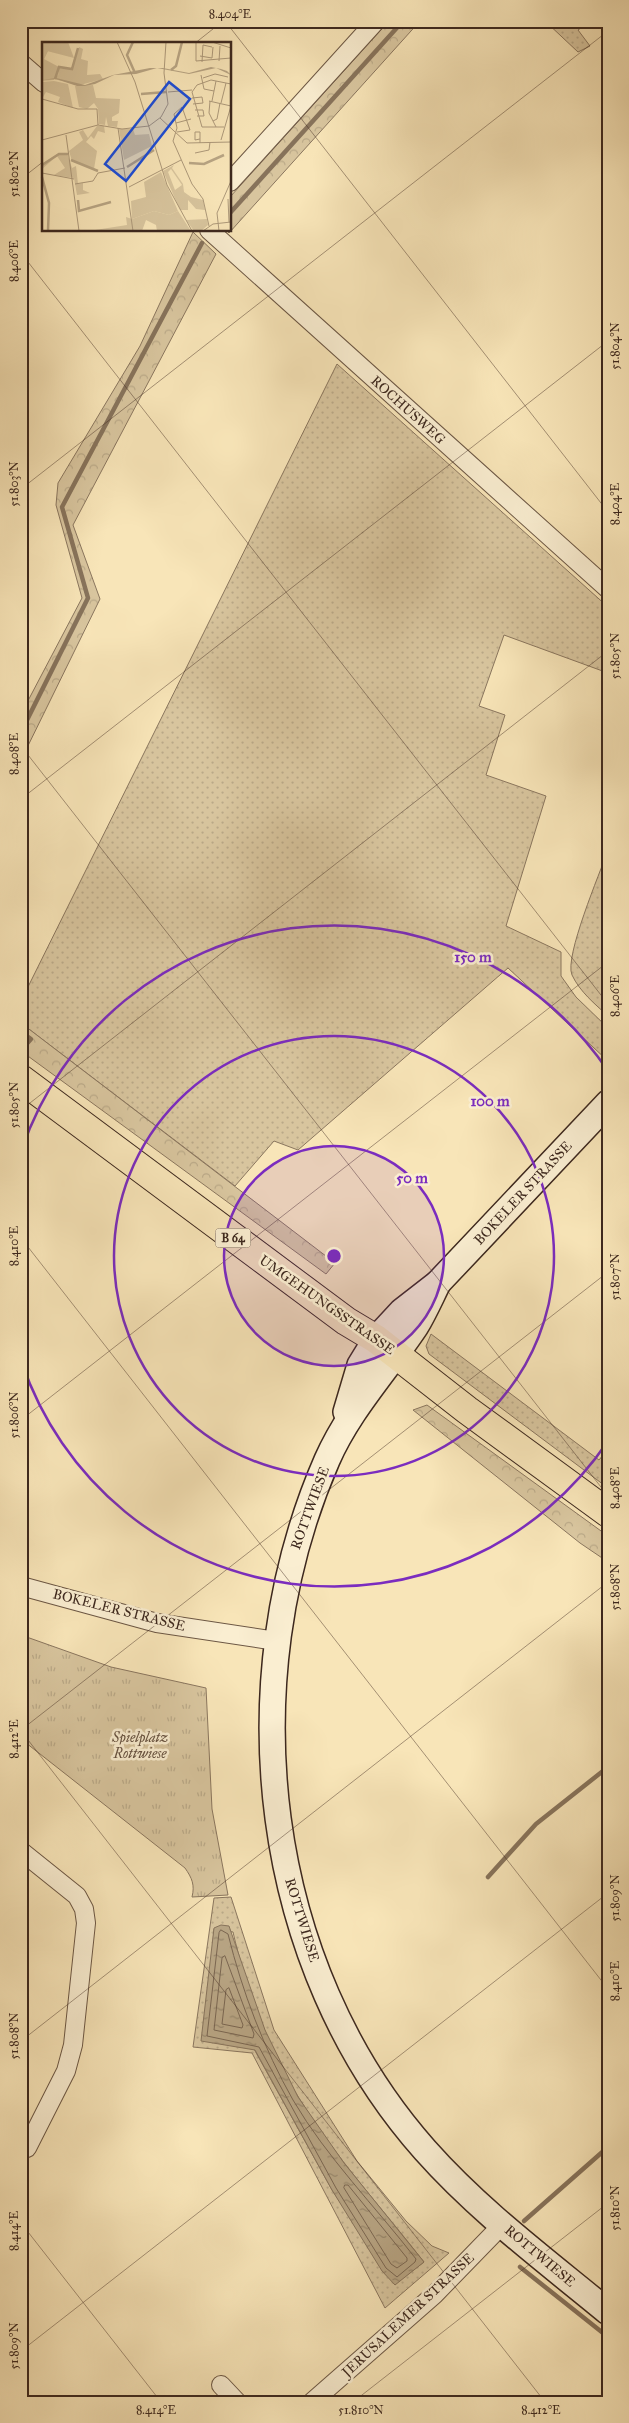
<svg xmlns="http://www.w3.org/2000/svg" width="629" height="2423" viewBox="0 0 629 2423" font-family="'IM FELL Great Primer',serif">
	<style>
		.grass { fill: url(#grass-dots); stroke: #8a765e; fill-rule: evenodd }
		.forest { fill: url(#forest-crowns); stroke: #8a765e }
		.park { fill: url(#park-tufts); stroke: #8a765e }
		.water { fill: url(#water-ripples); stroke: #87735b }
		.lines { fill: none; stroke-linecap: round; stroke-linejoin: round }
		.shore { stroke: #7a6651; stroke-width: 1 }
		.stream { stroke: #87735b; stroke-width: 4.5 }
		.street-casing { stroke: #6c5744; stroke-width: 20 }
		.secondary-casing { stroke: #3d281e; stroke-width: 28 }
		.primary-casing { stroke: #3d281e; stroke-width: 30 }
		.street { stroke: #faeed1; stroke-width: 18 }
		.secondary { stroke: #faeed1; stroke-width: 25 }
		.primary { stroke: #f8e5b8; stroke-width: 28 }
		.ticks { fill: none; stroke: #3d281e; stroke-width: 1; stroke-opacity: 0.45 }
		.ring { fill: none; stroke: #7b2cbf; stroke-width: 2.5 }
		.labels { text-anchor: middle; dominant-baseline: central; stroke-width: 5; stroke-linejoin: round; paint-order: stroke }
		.shield { fill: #faeed1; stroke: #766354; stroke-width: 1 }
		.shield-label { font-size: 12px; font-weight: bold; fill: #3d281e }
		.street-label { font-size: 14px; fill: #3d281e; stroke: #faeed1 }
		.park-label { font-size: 14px; font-style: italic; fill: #644f3e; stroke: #faeed1 }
		.inset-river { fill: none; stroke: #b8a584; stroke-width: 2.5 }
		.inset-road { fill: none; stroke: #ad997a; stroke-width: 1 }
		.view { fill: #1d4ed8; fill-opacity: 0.15; stroke: #1d4ed8; stroke-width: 2.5 }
		.inset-edge { fill: none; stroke: #3d281e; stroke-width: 2.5 }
		.centre { fill: #7b2cbf; stroke: #faeed1; stroke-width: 2.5 }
		.ring-label { font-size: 15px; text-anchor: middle; font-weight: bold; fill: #7b2cbf; stroke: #faeed1; stroke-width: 5; stroke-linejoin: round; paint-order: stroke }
		.neatline { fill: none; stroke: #3d281e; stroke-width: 2 }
		.ticks-label { font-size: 12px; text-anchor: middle; fill: #3d281e }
	</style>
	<defs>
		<pattern id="grass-dots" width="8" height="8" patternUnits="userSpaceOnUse" patternTransform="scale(1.25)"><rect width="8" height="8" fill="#d8c59e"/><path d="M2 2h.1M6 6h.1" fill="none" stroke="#baa988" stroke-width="1.8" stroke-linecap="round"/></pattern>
		<pattern id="forest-crowns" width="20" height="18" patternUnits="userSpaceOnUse" patternTransform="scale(1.25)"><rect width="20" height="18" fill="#d8c59e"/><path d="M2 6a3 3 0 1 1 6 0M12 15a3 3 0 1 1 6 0" fill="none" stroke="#baa988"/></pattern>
		<pattern id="park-tufts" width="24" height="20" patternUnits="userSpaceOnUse" patternTransform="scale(1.25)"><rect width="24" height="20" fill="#d8c59e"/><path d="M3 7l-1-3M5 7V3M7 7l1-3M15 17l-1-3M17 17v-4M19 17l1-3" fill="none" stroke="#baa988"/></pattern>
		<pattern id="water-ripples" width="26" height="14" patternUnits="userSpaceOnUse" patternTransform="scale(1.25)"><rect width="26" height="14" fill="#b8a584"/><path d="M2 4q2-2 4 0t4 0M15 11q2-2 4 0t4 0" fill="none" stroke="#97866b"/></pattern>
	</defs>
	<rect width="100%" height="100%" fill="#f8e5b8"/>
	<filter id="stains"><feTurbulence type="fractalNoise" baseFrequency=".004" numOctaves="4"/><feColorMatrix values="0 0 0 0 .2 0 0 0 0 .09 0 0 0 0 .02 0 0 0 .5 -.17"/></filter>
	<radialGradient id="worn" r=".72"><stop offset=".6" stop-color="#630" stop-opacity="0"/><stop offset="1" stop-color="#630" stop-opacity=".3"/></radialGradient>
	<g class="grass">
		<path d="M 545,21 L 591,21 L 578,30 L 590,46 L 578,52 Z"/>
		<path d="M 337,364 L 608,607 L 608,673 L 504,635 L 479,706 L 505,715 L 486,775 L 546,796 L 506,926 L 561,952 L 561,976 L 576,997 L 608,1028 L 608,1061 L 508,968 L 298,1150 L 274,1141 L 235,1186 L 21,1023 L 21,1001 Z"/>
		<path d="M 608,850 L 608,1016 C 595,1004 580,992 572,975 C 564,957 600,873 608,850 Z"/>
		<path d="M 431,1334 L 599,1460 L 608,1449 L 608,1488 L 429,1354 L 426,1346 Z"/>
		<path d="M 231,1897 L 274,2030 L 357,2161 L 406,2221 L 432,2246 L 449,2253 L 385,2308 L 252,2053 L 193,2047 L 214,1898 ZM 214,1929 L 233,1932 C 245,1985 270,2052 299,2098 C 335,2157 382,2208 424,2262 L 395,2284 L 332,2190 L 254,2049 L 213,1942 Z"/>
	</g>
	<g class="forest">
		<path d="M 389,21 L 420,21 L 229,233 L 226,230 L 230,230 L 230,197 Z"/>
		<path d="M 193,232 L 216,254 L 73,525 L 100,599 L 21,760 L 21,714 L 82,598 L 56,505 L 58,483 L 140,346 Z"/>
		<path d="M 21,1023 L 335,1263 L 326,1274 L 21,1051 Z"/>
		<path d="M 427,1405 L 608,1536 L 608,1562 L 580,1543 L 413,1410 Z"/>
	</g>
	<path class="park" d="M 21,1635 L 111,1667 L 206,1688 L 212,1809 L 228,1895 L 192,1897 C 195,1885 192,1878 185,1868 L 21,1739 Z"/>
	<path class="water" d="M 221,1925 L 229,1926 L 265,2030 L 298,2097 L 344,2163 L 424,2262 L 395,2285 L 382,2271 L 332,2190 L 255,2050 L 201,2041 L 214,1928 Z"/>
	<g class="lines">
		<g class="shore">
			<path d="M 221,1930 L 228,1934 C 242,1991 264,2049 293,2100 C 327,2158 375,2206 416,2259 L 415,2262 L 397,2277 L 386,2268 L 336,2188 L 259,2047 L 207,2036 L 219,1933 Z"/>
			<path d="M 225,1956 L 254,2034 L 253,2038 L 214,2030 L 222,1958 Z"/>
			<path d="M 229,1988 L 243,2025 L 242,2028 L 222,2024 L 226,1990 Z"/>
			<path d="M 345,2185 L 348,2185 L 407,2258 L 407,2261 L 397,2268 L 391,2264 L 344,2188 Z"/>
		</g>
		<g class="stream">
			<path d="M 230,213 L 403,21"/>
			<path d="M 21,732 L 88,598 L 62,507 L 202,243"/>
			<path d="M 21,1032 L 31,1039 L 23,1048"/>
			<path d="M 488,1877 L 536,1824 L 608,1767"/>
			<path d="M 524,2221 L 608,2147"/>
			<path d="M 520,2267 L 608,2337"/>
		</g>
		<defs>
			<g id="street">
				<path d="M 21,63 L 44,83"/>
				<path d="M 230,182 L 376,21"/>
				<path d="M 209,230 L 608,589"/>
				<path d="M 21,1586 L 157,1623 L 276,1641"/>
				<path d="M 21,1851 L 77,1896 L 84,1909 L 86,1923 L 73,2045 L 66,2071 L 27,2148 L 21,2145"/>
				<path d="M 221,2385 L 237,2402"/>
				<path d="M 312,2402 L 434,2295 L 502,2225"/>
			</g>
			<g id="secondary">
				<path d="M 438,1283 C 431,1297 424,1313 416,1326 C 386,1371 349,1410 327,1460 C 230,1682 261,1965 425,2150 C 479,2211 545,2260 608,2312"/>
				<path d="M 346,1412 L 360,1365 L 376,1339 L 402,1311 L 438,1283 L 608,1103"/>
			</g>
			<path id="primary" d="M 21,1079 L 346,1321 L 376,1339 L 467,1410 L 608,1513"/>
		</defs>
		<use href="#street" class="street-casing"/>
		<use href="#secondary" class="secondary-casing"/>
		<use href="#primary" class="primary-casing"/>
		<use href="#street" class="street"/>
		<use href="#secondary" class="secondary"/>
		<use href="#primary" class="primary"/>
	</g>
	<path class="ticks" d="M 225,21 L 608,512M 194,44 L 223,21M 21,179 L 44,161M 21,253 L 608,1004M 21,489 L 608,31M 21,746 L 608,1496M 21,799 L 608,341M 21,1110 L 608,651M 21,1238 L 608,1989M 21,1420 L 608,962M 21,1730 L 608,1272M 21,1731 L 545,2402M 21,2041 L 608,1582M 21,2223 L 161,2402M 21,2351 L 608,1893M 353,2402 L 608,2203"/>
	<circle cx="334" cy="1256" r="110" fill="#7b2cbf" fill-opacity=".12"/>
	<g class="ring">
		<circle cx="334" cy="1256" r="110"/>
		<circle cx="334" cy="1256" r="220"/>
		<path d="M608 1441A330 330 0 0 1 22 1363M22 1149A330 330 0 0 1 608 1071"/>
	</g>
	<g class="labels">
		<rect class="shield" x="215.5" y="1228.5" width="35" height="19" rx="4"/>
		<g class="shield-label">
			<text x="233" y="1238">B 64</text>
		</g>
		<g class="street-label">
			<text transform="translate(408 410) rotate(42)">ROCHUSWEG</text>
			<text transform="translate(523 1193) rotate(-47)">BOKELER STRASSE</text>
			<text transform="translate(327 1305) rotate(35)">UMGEHUNGSSTRASSE</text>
			<text transform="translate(310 1508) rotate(-70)">ROTTWIESE</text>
			<text transform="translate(119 1610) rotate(14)">BOKELER STRASSE</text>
			<text transform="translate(302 1920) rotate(73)">ROTTWIESE</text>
			<text transform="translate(540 2256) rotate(40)">ROTTWIESE</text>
			<text transform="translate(408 2315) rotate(-43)">JERUSALEMER STRASSE</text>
		</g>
		<g class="park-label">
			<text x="140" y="1737">Spielplatz<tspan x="140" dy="16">Rottwiese</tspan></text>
		</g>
	</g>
	<g transform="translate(42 42)">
		<rect width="189" height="189" fill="#f8e5b8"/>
		<path d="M 0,0 L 10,0 L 2,17 L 16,34 L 17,26 L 30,27 L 37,5 L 41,7 L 39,17 L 46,19 L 45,33 L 58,32 L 61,37 L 38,43 L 7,36 L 0,19 ZM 12,39 L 26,42 L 31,66 L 16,60 L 18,55 L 4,50 L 0,57 L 0,40 ZM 51,43 L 54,56 L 78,57 L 77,71 L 70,75 L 70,79 L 76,79 L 75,85 L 66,84 L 64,75 L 63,83 L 57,82 L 56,67 L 52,61 L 45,67 L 37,65 L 33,44 ZM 55,84 L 62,84 L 63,91 L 56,89 L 52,97 L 49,94 L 44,100 L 55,109 L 52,127 L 30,119 L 27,109 L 41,98 L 37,90 L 41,88 L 46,96 ZM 77,87 L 91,87 L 93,93 L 107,92 L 110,104 L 82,118 ZM 17,111 L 25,111 L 30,126 L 34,124 L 36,142 L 41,141 L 41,148 L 48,151 L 35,153 L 32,136 L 12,133 L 23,126 L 15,114 L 0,127 L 0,122 ZM 112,169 L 127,173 L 136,169 L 149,189 L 115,189 L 114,183 L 104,178 L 100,189 L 53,188 L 85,183 L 84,175 L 90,177 ZM 165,177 L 166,183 L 159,189 L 152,189 L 144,178 Z" fill="#d8c59e"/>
		<path d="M 10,0 L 26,0 L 32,16 L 5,9 ZM 132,123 L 130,126 L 141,142 L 142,150 L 149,155 L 161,158 L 163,168 L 154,167 L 146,158 L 146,168 L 138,168 L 121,129 ZM 129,127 L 140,143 L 133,148 L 126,130 ZM 119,130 L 136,169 L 127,173 L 112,169 L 90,177 L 89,159 L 104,155 L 102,140 Z" fill="#d8c59e" fill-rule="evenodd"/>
		<path d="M 0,0 L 6,9 L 2,17 L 17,25 L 12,38 L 0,39 Z" fill="#d8c59e"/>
		<path d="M 169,25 L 179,27 L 185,29 L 189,33 L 174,26 L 147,32 L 115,26 L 94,32 L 72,33 L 53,42 L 43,44 L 35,44 L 14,37 L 0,38 L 14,36 L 43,43 L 71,33 L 108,26 L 121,26 L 147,31 Z" fill="#b8a584"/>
		<path class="inset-river" d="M 91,0 L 85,13 L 93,31M 129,28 L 134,24 L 140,0M 13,37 L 17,25 L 30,27 L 36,6M 99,52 L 124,50M 29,118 L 56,129M 147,121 L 162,122 L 182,113M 0,123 L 17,112 L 26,112M 85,125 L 112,108M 0,135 L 7,161 L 6,189M 36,158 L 37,169 L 69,160"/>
		<path class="inset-road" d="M 75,0 L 93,40 L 125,143 L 150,189M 154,0 L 154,19 L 189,16M 170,0 L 189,6M 158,14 L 170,16 L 171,5M 177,19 L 178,4M 160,20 L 161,3 L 170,5M 159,33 L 162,47 L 172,49M 161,36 L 173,32 L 186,35M 126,50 L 150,48M 150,56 L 160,55 L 161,61 L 151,62M 0,57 L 36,67 L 55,67 L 56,83M 167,59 L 189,64M 168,59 L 167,71 L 174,85M 170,59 L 174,39M 179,61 L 184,41M 153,68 L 161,68 L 162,74 L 155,74M 118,76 L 145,101 L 189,100M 171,79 L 175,77 L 178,61M 134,81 L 149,77M 107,84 L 119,75 L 126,62 L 122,31 L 124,0M 182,85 L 160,85 L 150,50 L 155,43 L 169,38 L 189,42M 76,86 L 91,189M 135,90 L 148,88 L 140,65 L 132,72 L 135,86 L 131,99 L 150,142 L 161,157 L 167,184M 24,93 L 37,189M 158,97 L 158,90 L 153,90 L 153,98 L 158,97 L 158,101M 0,98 L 56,83 L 80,87 L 107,84M 179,98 L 189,64M 153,111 L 167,108 L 168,100M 0,131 L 32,137M 33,142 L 51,139 L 56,131 L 83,126M 87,145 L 139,118M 186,157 L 187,180M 161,189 L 171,182 L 189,180M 177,189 L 175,171 L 189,139"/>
		<path class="view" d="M 127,40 L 148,57 L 84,139 L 63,122 Z"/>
		<rect width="189" height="189" class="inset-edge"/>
	</g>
	<circle cx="334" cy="1256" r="8" class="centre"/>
	<g class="ring-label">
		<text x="473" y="962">150 m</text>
		<text x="490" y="1106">100 m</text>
		<text x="412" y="1183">50 m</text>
	</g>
	<rect width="629" height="2423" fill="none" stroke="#f8e5b8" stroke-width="55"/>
	<rect x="28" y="28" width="574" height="2368" class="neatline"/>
	<g class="ticks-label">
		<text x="230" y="18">8.404°E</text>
		<text transform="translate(14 174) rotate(-90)" y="4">51.802°N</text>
		<text transform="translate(14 261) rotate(-90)" y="4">8.406°E</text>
		<text transform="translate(615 346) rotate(-90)" y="4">51.804°N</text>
		<text transform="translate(14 484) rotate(-90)" y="4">51.803°N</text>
		<text transform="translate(615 504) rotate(-90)" y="4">8.404°E</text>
		<text transform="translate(615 656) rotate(-90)" y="4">51.805°N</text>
		<text transform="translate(14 754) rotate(-90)" y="4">8.408°E</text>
		<text transform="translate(615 996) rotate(-90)" y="4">8.406°E</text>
		<text transform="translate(14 1105) rotate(-90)" y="4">51.805°N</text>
		<text transform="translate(14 1246) rotate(-90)" y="4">8.410°E</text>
		<text transform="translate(615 1277) rotate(-90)" y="4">51.807°N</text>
		<text transform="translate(14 1415) rotate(-90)" y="4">51.806°N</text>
		<text transform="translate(615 1488) rotate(-90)" y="4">8.408°E</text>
		<text transform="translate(615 1587) rotate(-90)" y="4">51.808°N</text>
		<text transform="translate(14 1739) rotate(-90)" y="4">8.412°E</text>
		<text transform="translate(615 1898) rotate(-90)" y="4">51.809°N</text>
		<text transform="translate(615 1981) rotate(-90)" y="4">8.410°E</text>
		<text transform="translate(14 2036) rotate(-90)" y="4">51.808°N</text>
		<text transform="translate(615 2208) rotate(-90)" y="4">51.810°N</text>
		<text transform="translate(14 2231) rotate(-90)" y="4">8.414°E</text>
		<text transform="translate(14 2346) rotate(-90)" y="4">51.809°N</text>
		<text x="156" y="2414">8.414°E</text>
		<text x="361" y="2414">51.810°N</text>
		<text x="541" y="2414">8.412°E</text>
	</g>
	<rect width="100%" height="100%" filter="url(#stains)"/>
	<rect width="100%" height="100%" fill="url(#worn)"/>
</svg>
